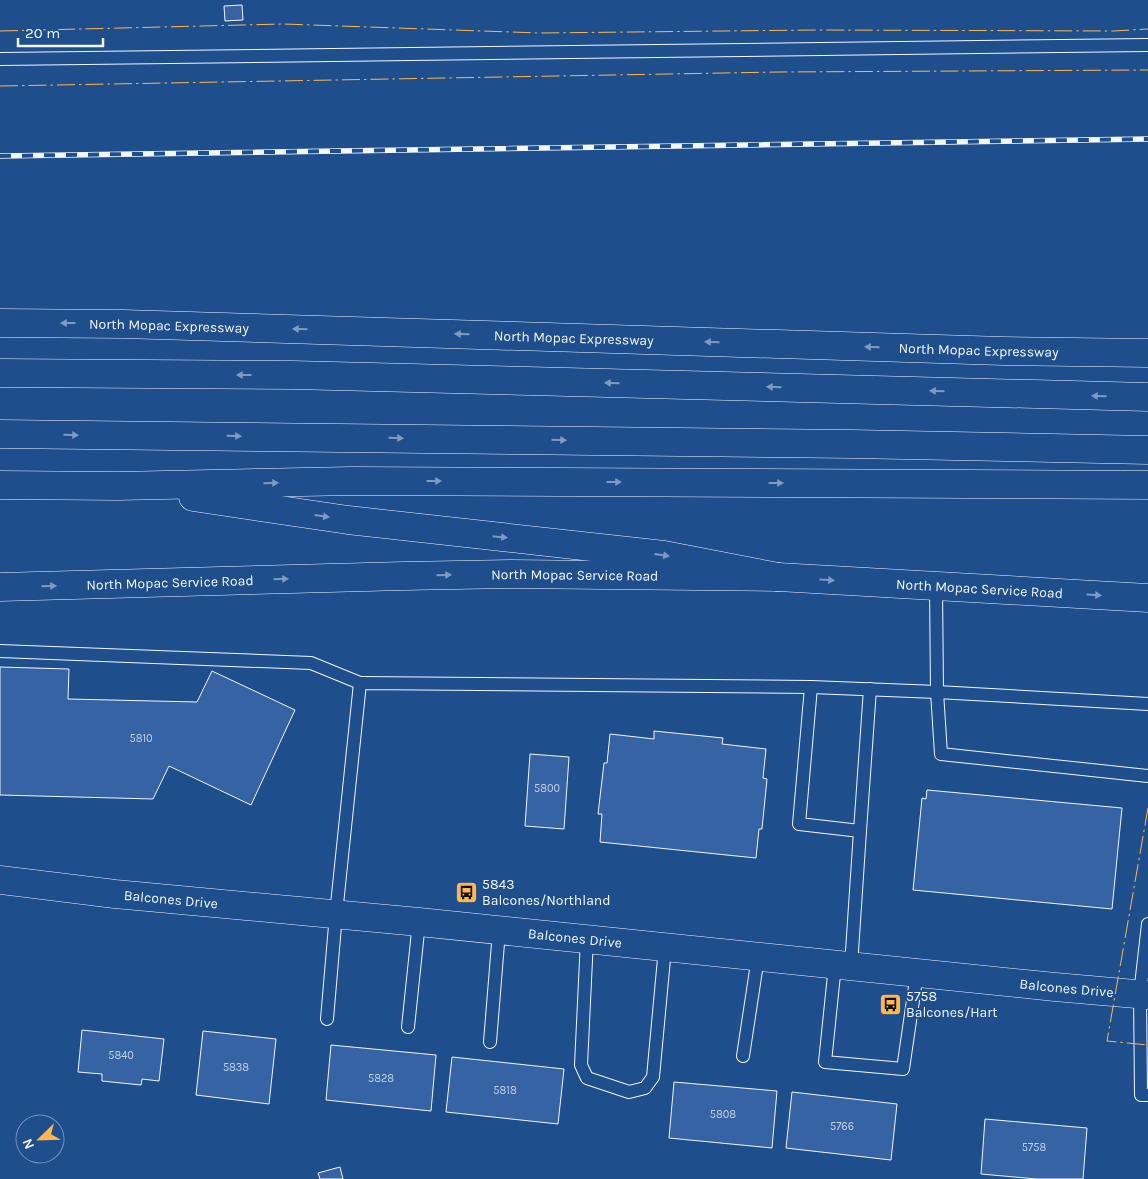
<svg xmlns="http://www.w3.org/2000/svg" width="1148" height="1179" viewBox="0 0 1148 1179" font-family="Karla,sans-serif">
	<style>
		.building { fill: #3563a3; stroke: #f2f6ff }
		.lines { fill: none; stroke-linecap: round; stroke-linejoin: round }
		.service-casing { stroke: #f2f6ff; stroke-width: 14 }
		.tertiary-casing { stroke: #f2f6ff; stroke-width: 29 }
		.secondary-casing { stroke: #f2f6ff; stroke-width: 29 }
		.motorway-casing { stroke: #f2f6ff; stroke-width: 29 }
		.service { stroke: #1f4e8c; stroke-width: 12 }
		.tertiary { stroke: #1f4e8c; stroke-width: 28 }
		.secondary { stroke: #1f4e8c; stroke-width: 28 }
		.motorway { stroke: #1f4e8c; stroke-width: 28 }
		.rail-casing { stroke: #f2f6ff; stroke-width: 5.5 }
		.rail { stroke: #1f4e8c; stroke-width: 4; stroke-dasharray: 11; stroke-linecap: butt }
		.power { stroke: #ffb74d; stroke-width: 1; stroke-dasharray: 18 4 2.5 4; stroke-linecap: butt }
		.oneway { fill: #7e9ac0 }
		.labels { text-anchor: middle; dominant-baseline: central; stroke-width: 4; stroke-linejoin: round; paint-order: stroke }
		.number-label { font-size: 11px; fill: #c3d1e8 }
		.street-label { font-size: 14px; fill: #f2f6ff; stroke: #1f4e8c }
		.poi-label { font-size: 14px; fill: #f2f6ff; stroke: #1f4e8c; text-anchor: start }
	</style>
	<rect width="100%" height="100%" fill="#1f4e8c"/>
	<g class="building">
		<path d="M 242,5 L 243,20 L 225,21 L 224,6 Z"/>
		<path d="M 0,667 L 69,669 L 68,699 L 197,702 L 212,671 L 295,710 L 251,805 L 169,766 L 153,799 L 0,795 Z"/>
		<path d="M 654,731 L 723,738 L 722,744 L 766,749 L 763,778 L 767,779 L 762,829 L 759,829 L 756,858 L 600,842 L 602,814 L 598,814 L 604,763 L 607,763 L 610,734 L 654,739 Z"/>
		<path d="M 530,754 L 569,757 L 564,829 L 525,826 Z"/>
		<path d="M 927,790 L 1122,808 L 1112,909 L 913,890 L 922,798 L 926,799 Z"/>
		<path d="M 82,1030 L 164,1039 L 159,1081 L 142,1079 L 141,1085 L 102,1081 L 102,1074 L 78,1072 Z"/>
		<path d="M 203,1031 L 276,1039 L 269,1104 L 196,1095 Z"/>
		<path d="M 331,1045 L 436,1055 L 431,1111 L 326,1100 Z"/>
		<path d="M 452,1057 L 564,1069 L 558,1124 L 446,1112 Z"/>
		<path d="M 674,1082 L 777,1091 L 772,1148 L 669,1138 Z"/>
		<path d="M 792,1092 L 897,1104 L 891,1160 L 786,1148 Z"/>
		<path d="M 985,1119 L 1087,1128 L 1083,1179 L 1037,1179 L 981,1174 Z"/>
		<path d="M 340,1167 L 343,1179 L 320,1179 L 318,1173 Z"/>
	</g>
	<g class="lines">
		<defs>
			<g id="service">
				<path d="M 0,59 L 1148,45"/>
				<path d="M 0,651 L 311,663 L 360,683"/>
				<path d="M 811,687 L 799,824 L 860,831 L 870,689"/>
				<path d="M 1148,704 L 937,692 L 941,754 L 1148,776"/>
				<path d="M 1148,924 L 1140,994 L 1141,1095 L 1148,1095"/>
				<path d="M 587,939 L 581,1065 L 587,1078 L 629,1092 L 645,1088 L 653,1077 L 665,948"/>
				<path d="M 835,965 L 825,1062 L 903,1069 L 917,973"/>
				<path d="M 851,966 L 860,831"/>
				<path d="M 327,1019 L 336,914 L 360,683 L 811,687 L 937,692 L 936,586"/>
				<path d="M 408,1027 L 419,922"/>
				<path d="M 490,1042 L 499,931"/>
				<path d="M 743,1056 L 758,957"/>
			</g>
			<g id="tertiary">
				<path id="s1" d="M 0,880 L 115,894 L 419,922 L 1055,987 L 1148,995"/>
			</g>
			<g id="secondary">
				<path id="s2" d="M 0,587 L 404,576 L 512,574 L 778,577 L 1148,598"/>
			</g>
			<g id="motorway">
				<path id="s3" d="M 0,323 L 123,324 L 1003,351 L 1148,353"/>
				<path d="M 0,373 L 293,375 L 1148,397"/>
				<path d="M 0,434 L 852,444 L 1148,450"/>
				<path d="M 0,485 L 118,486 L 352,481 L 1148,485"/>
				<path d="M 193,497 L 348,520 L 664,555 L 778,577"/>
			</g>
		</defs>
		<use href="#service" class="service-casing"/>
		<use href="#tertiary" class="tertiary-casing"/>
		<use href="#secondary" class="secondary-casing"/>
		<use href="#motorway" class="motorway-casing"/>
		<use href="#service" class="service"/>
		<use href="#tertiary" class="tertiary"/>
		<use href="#secondary" class="secondary"/>
		<use href="#motorway" class="motorway"/>
		<defs>
			<path id="rail" d="M 0,156 L 1148,139"/>
		</defs>
		<use href="#rail" class="rail-casing"/>
		<use href="#rail" class="rail"/>
		<g class="power">
			<path d="M 0,31 L 283,24 L 539,33 L 817,30 L 1114,31 L 1148,29"/>
			<path d="M 0,86 L 779,72 L 1148,70"/>
			<path d="M 1148,808 L 1107,1041 L 1148,1045"/>
		</g>
	</g>
	<defs><path id="oneway-solid" d="M-6-.8H1V-3.2L6.5 0L1 3.2V.8H-6Z" transform="scale(1.25)"/></defs>
	<g class="oneway">
		<use href="#oneway-solid" transform="translate(68 323) rotate(-180)"/>
		<use href="#oneway-solid" transform="translate(300 329) rotate(-178)"/>
		<use href="#oneway-solid" transform="translate(462 334) rotate(-178)"/>
		<use href="#oneway-solid" transform="translate(712 342) rotate(-178)"/>
		<use href="#oneway-solid" transform="translate(872 347) rotate(-178)"/>
		<use href="#oneway-solid" transform="translate(244 375) rotate(-180)"/>
		<use href="#oneway-solid" transform="translate(612 383) rotate(-179)"/>
		<use href="#oneway-solid" transform="translate(774 387) rotate(-179)"/>
		<use href="#oneway-solid" transform="translate(937 391) rotate(-178)"/>
		<use href="#oneway-solid" transform="translate(1099 396) rotate(-178)"/>
		<use href="#oneway-solid" transform="translate(71 435) rotate(1)"/>
		<use href="#oneway-solid" transform="translate(234 436) rotate(1)"/>
		<use href="#oneway-solid" transform="translate(396 438) rotate(1)"/>
		<use href="#oneway-solid" transform="translate(559 440) rotate(1)"/>
		<use href="#oneway-solid" transform="translate(434 481)"/>
		<use href="#oneway-solid" transform="translate(614 482)"/>
		<use href="#oneway-solid" transform="translate(271 483) rotate(-1)"/>
		<use href="#oneway-solid" transform="translate(776 483)"/>
		<use href="#oneway-solid" transform="translate(322 516) rotate(8)"/>
		<use href="#oneway-solid" transform="translate(500 537) rotate(6)"/>
		<use href="#oneway-solid" transform="translate(662 555) rotate(8)"/>
		<use href="#oneway-solid" transform="translate(444 575) rotate(-1)"/>
		<use href="#oneway-solid" transform="translate(281 579) rotate(-2)"/>
		<use href="#oneway-solid" transform="translate(827 580) rotate(3)"/>
		<use href="#oneway-solid" transform="translate(49 586) rotate(-2)"/>
		<use href="#oneway-solid" transform="translate(1094 595) rotate(3)"/>
	</g>
	<defs>
		<symbol id="bus-square" viewBox="-11 -11 22 22"><rect x="-9" y="-9" width="18" height="18" rx="4" fill="#ffb74d" stroke="#1f4e8c"/><path d="M-5-6H5V4H4V6H2V4H-2V6H-4V4H-5ZM-3.5-4V0h7V-4ZM-3.5 1.2v1.5H-2V1.2ZM2 1.2v1.5H3.5V1.2Z" fill="#111"/></symbol>
	</defs>
	<g fill-rule="evenodd">
		<use href="#bus-square" x="454" y="880" width="25" height="25"/>
		<use href="#bus-square" x="878" y="992" width="25" height="25"/>
	</g>
	<g class="labels">
		<g class="number-label">
			<text x="141" y="738">5810</text>
			<text x="547" y="788">5800</text>
			<text x="121" y="1055">5840</text>
			<text x="236" y="1067">5838</text>
			<text x="381" y="1078">5828</text>
			<text x="505" y="1090">5818</text>
			<text x="723" y="1114">5808</text>
			<text x="842" y="1126">5766</text>
			<text x="1034" y="1147">5758</text>
		</g>
		<g class="street-label">
			<text stroke="none"><textPath href="#s3" startOffset="169">North Mopac Expressway</textPath></text>
			<text stroke="none"><textPath href="#s3" startOffset="574">North Mopac Expressway</textPath></text>
			<text stroke="none"><textPath href="#s3" startOffset="979">North Mopac Expressway</textPath></text>
			<text stroke="none"><textPath href="#s2" startOffset="575">North Mopac Service Road</textPath></text>
			<text stroke="none"><textPath href="#s2" startOffset="170">North Mopac Service Road</textPath></text>
			<text stroke="none"><textPath href="#s2" startOffset="980">North Mopac Service Road</textPath></text>
			<text stroke="none"><textPath href="#s1" startOffset="172">Balcones Drive</textPath></text>
			<text stroke="none"><textPath href="#s1" startOffset="578">Balcones Drive</textPath></text>
			<text stroke="none"><textPath href="#s1" startOffset="1072">Balcones Drive</textPath></text>
		</g>
		<g class="poi-label">
			<text x="482" y="884">5843<tspan x="482" dy="16">Balcones/Northland</tspan></text>
			<text x="906" y="996">5758<tspan x="906" dy="16">Balcones/Hart</tspan></text>
		</g>
	</g>
	<g transform="translate(40 1139) rotate(247)"><circle r="24" fill="#1f4e8c" stroke="#7391ba"/>
	<path d="M0-4L9 19L0 12L-9 19Z" fill="#ffb74d"/>
	<text y="-8" font-size="14" font-weight="bold" text-anchor="middle" fill="#f2f6ff">N</text>
	</g>
	<path d="M18 38v8h85v-8" fill="none" stroke="#f2f6ff" stroke-width="2.5"/>
	<text x="25" y="38" font-size="15" fill="#f2f6ff" stroke="#1f4e8c" stroke-width="4" paint-order="stroke">20 m</text>
</svg>
